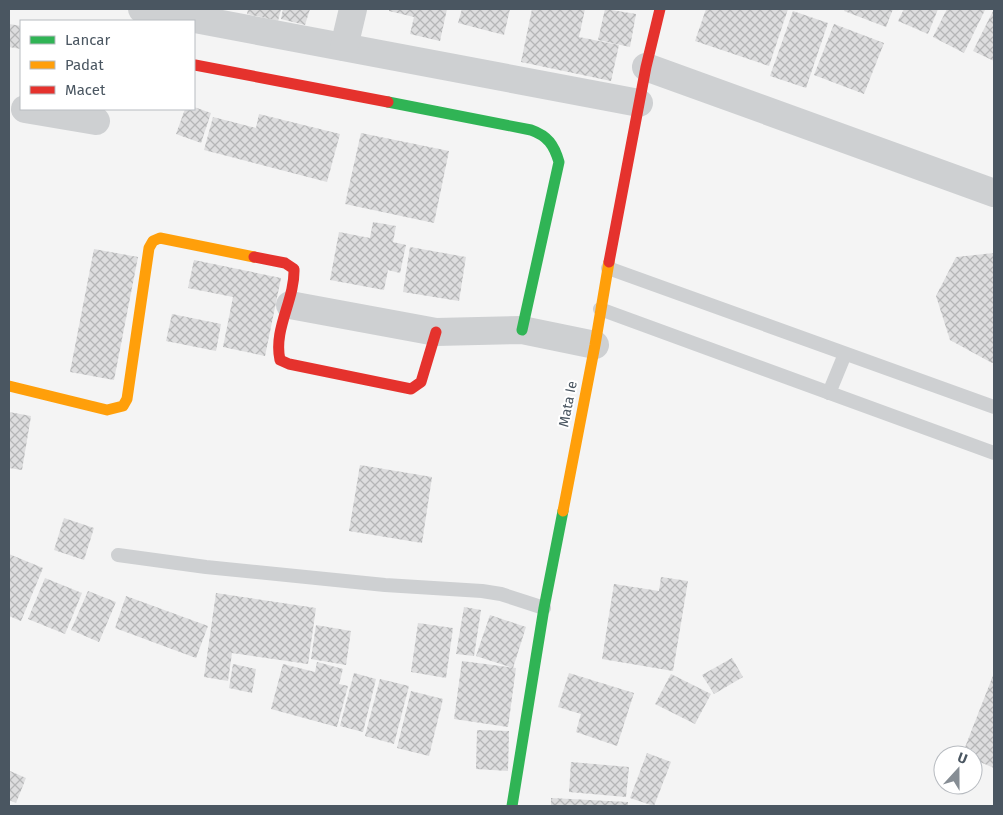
<svg xmlns="http://www.w3.org/2000/svg" width="1003" height="815" viewBox="0 0 1003 815" font-family="'Fira Sans',sans-serif">
	<style>
		.building { fill: url(#building-cross-hatch) }
		.lines { fill: none; stroke-linecap: round; stroke-linejoin: round }
		.lane { stroke: #ced0d2; stroke-width: 14 }
		.street { stroke: #ced0d2; stroke-width: 28 }
		.fast { stroke: #30b455; stroke-width: 11 }
		.slow { stroke: #ff9f0a; stroke-width: 11 }
		.jam { stroke: #e5322d; stroke-width: 11 }
		.labels { text-anchor: middle; dominant-baseline: central; stroke-width: 4; stroke-linejoin: round; paint-order: stroke }
		.street-label { font-size: 14px; fill: #4a5661; stroke: #fff }
	</style>
	<defs>
		<pattern id="building-cross-hatch" width="8" height="8" patternUnits="userSpaceOnUse" patternTransform="scale(1.25)"><rect width="8" height="8" fill="#ddddde"/><path d="M0 0l8 8M0 8l8-8" fill="none" stroke="#b5b6b7"/></pattern>
	</defs>
	<rect width="100%" height="100%" fill="#f4f4f4"/>
	<g class="building">
		<path d="M 248,9 L 281,9 L 278,21 L 247,14 Z"/>
		<path d="M 283,9 L 310,9 L 305,25 L 281,19 Z"/>
		<path d="M 389,9 L 447,9 L 440,41 L 410,34 L 414,17 L 389,11 Z"/>
		<path d="M 462,9 L 510,9 L 504,35 L 458,23 Z"/>
		<path d="M 532,9 L 585,9 L 579,37 L 619,45 L 611,81 L 521,62 Z"/>
		<path d="M 605,9 L 636,14 L 630,47 L 598,40 Z"/>
		<path d="M 706,9 L 788,9 L 769,66 L 695,41 Z"/>
		<path d="M 845,9 L 893,9 L 886,27 L 844,11 Z"/>
		<path d="M 904,9 L 938,9 L 928,34 L 898,21 Z"/>
		<path d="M 947,9 L 985,10 L 964,53 L 933,37 Z"/>
		<path d="M 994,9 L 994,61 L 973,51 Z"/>
		<path d="M 793,11 L 828,23 L 806,88 L 770,76 Z"/>
		<path d="M 9,24 L 21,26 L 21,49 L 9,47 Z"/>
		<path d="M 834,24 L 884,43 L 864,94 L 814,75 Z"/>
		<path d="M 194,107 L 211,113 L 201,143 L 176,134 L 185,109 L 194,109 Z"/>
		<path d="M 259,114 L 340,134 L 327,182 L 204,150 L 213,117 L 256,128 Z"/>
		<path d="M 361,133 L 449,151 L 434,223 L 345,204 Z"/>
		<path d="M 373,222 L 396,226 L 393,242 L 406,245 L 400,273 L 388,270 L 384,290 L 330,280 L 339,232 L 370,238 Z"/>
		<path d="M 410,247 L 466,257 L 459,301 L 403,292 Z"/>
		<path d="M 94,249 L 138,257 L 114,380 L 70,372 Z"/>
		<path d="M 994,253 L 994,362 L 992,363 L 950,340 L 936,296 L 956,257 Z"/>
		<path d="M 194,260 L 281,278 L 265,356 L 223,347 L 233,297 L 188,288 Z"/>
		<path d="M 172,314 L 221,324 L 216,351 L 166,341 Z"/>
		<path d="M 9,412 L 31,416 L 22,470 L 9,468 Z"/>
		<path d="M 360,465 L 432,477 L 422,543 L 349,531 Z"/>
		<path d="M 64,518 L 94,528 L 84,560 L 54,550 Z"/>
		<path d="M 9,554 L 43,568 L 21,621 L 9,616 Z"/>
		<path d="M 661,577 L 688,581 L 673,671 L 602,659 L 614,584 L 659,591 Z"/>
		<path d="M 45,578 L 82,593 L 65,634 L 28,619 Z"/>
		<path d="M 88,591 L 116,602 L 99,642 L 71,630 Z"/>
		<path d="M 216,593 L 316,608 L 308,664 L 232,653 L 228,681 L 204,677 Z"/>
		<path d="M 126,596 L 208,626 L 196,658 L 115,628 Z"/>
		<path d="M 464,607 L 481,610 L 474,656 L 456,654 Z"/>
		<path d="M 490,615 L 526,627 L 513,668 L 476,656 Z"/>
		<path d="M 418,623 L 453,628 L 446,678 L 411,672 Z"/>
		<path d="M 316,625 L 351,631 L 346,665 L 311,659 Z"/>
		<path d="M 732,658 L 743,677 L 714,694 L 702,675 Z"/>
		<path d="M 462,661 L 516,668 L 508,727 L 454,719 Z"/>
		<path d="M 317,662 L 343,669 L 339,684 L 348,686 L 337,727 L 271,709 L 283,664 L 315,672 Z"/>
		<path d="M 233,664 L 256,669 L 252,693 L 229,688 Z"/>
		<path d="M 354,673 L 376,679 L 363,732 L 340,726 Z"/>
		<path d="M 569,673 L 634,693 L 617,746 L 576,732 L 581,714 L 558,707 Z"/>
		<path d="M 994,673 L 994,768 L 973,759 L 973,755 L 962,755 Z"/>
		<path d="M 671,674 L 711,694 L 695,724 L 655,704 Z"/>
		<path d="M 380,679 L 409,686 L 394,744 L 365,736 Z"/>
		<path d="M 411,691 L 443,699 L 429,756 L 397,748 Z"/>
		<path d="M 477,730 L 509,731 L 508,771 L 476,769 Z"/>
		<path d="M 647,753 L 671,762 L 654,806 L 630,798 Z"/>
		<path d="M 571,762 L 629,767 L 626,797 L 569,792 Z"/>
		<path d="M 10,771 L 26,778 L 16,803 L 9,800 L 9,775 Z"/>
		<path d="M 551,798 L 628,802 L 628,806 L 551,806 Z"/>
	</g>
	<g class="lines">
		<g class="lane">
			<path d="M 608,268 L 994,407"/>
			<path d="M 600,309 L 994,453"/>
			<path d="M 829,393 L 845,354"/>
			<path d="M 118,555 L 206,567 L 385,585 L 482,591 L 501,594 L 544,608"/>
		</g>
		<g class="street">
			<path d="M 142,9 L 639,103"/>
			<path d="M 344,47 L 353,9"/>
			<path d="M 646,67 L 994,193"/>
			<path d="M 25,109 L 96,121"/>
			<path d="M 290,305 L 436,332 L 522,330 L 595,345"/>
		</g>
		<g class="fast">
			<path d="M 388,102 L 531,130 C 548,136 554,145 559,162 L 522,330"/>
			<path d="M 512,806 L 544,608 L 563,511"/>
		</g>
		<g class="slow">
			<path d="M 9,386 L 107,410 L 123,406 L 127,399 L 149,248 L 153,241 L 160,238 L 254,257"/>
			<path d="M 563,511 L 595,345 L 609,262"/>
		</g>
		<g class="jam">
			<path d="M 195,65 L 388,102"/>
			<path d="M 254,257 L 285,263 L 294,269 C 295,300 273,329 280,360 L 289,364 L 411,389 L 421,382 L 436,332"/>
			<path d="M 609,262 L 646,67 L 660,9"/>
		</g>
	</g>
	<g class="labels">
		<g class="street-label">
			<text transform="translate(568 404) rotate(-79)">Mata Ie</text>
		</g>
	</g>
	<rect width="1003" height="815" fill="none" stroke="#4a5661" stroke-width="20"/>
	<rect x="20" y="20" width="175" height="90" fill="#ffffff" stroke="#b7bbc0"/>
	<rect x="30" y="36" width="25" height="8" fill="#30b455" stroke="#b7bbc0"/>
	<text x="65" y="45" font-size="15" fill="#4a5661">Lancar</text>
	<rect x="30" y="61" width="25" height="8" fill="#ff9f0a" stroke="#b7bbc0"/>
	<text x="65" y="70" font-size="15" fill="#4a5661">Padat</text>
	<rect x="30" y="86" width="25" height="8" fill="#e5322d" stroke="#b7bbc0"/>
	<text x="65" y="95" font-size="15" fill="#4a5661">Macet</text>
	<g transform="translate(958 770) rotate(21)"><circle r="24" fill="#ffffff" stroke="#b7bbc0"/>
	<path d="M0-4L9 19L0 12L-9 19Z" fill="#868d94"/>
	<text y="-8" font-size="14" font-weight="bold" text-anchor="middle" fill="#4a5661">U</text>
	</g>
</svg>
